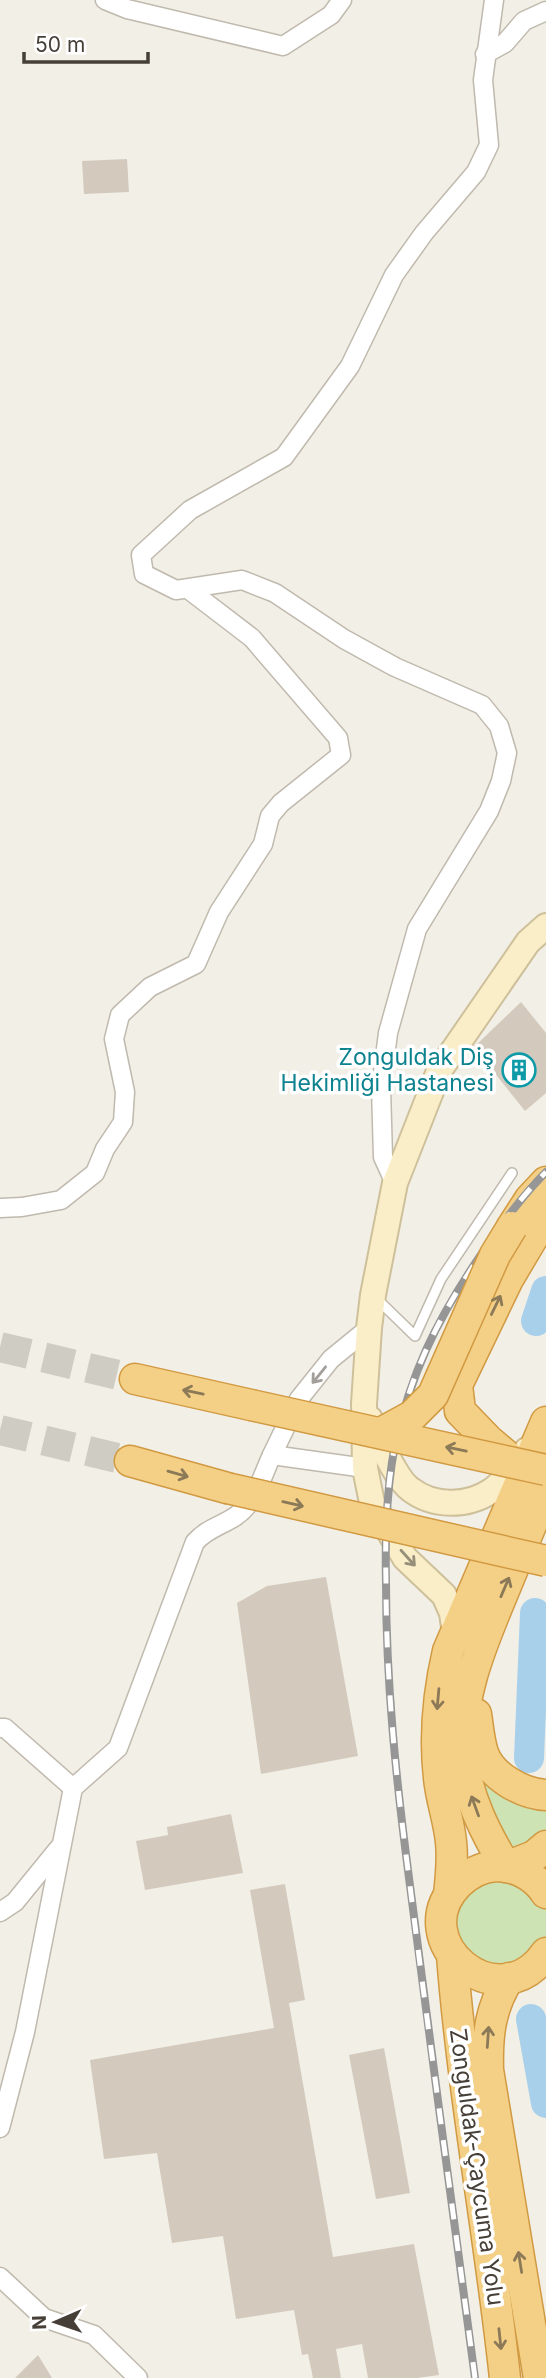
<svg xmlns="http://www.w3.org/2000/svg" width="546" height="2378" viewBox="0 0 546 2378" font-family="Inter,sans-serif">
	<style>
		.green { fill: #cee3b3 }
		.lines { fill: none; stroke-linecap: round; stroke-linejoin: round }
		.river { stroke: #a8d0ea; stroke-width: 30 }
		.building { fill: #d3cabd }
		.trunk-tunnel { stroke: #cfccc4; stroke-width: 30; stroke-dasharray: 30 15; stroke-linecap: butt }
		.service-casing { stroke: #c0b9ad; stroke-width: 12 }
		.minor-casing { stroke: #c0b9ad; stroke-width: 21 }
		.secondary-casing { stroke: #cec09a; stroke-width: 28 }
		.trunk-casing { stroke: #d19a42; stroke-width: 33 }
		.service { stroke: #fff; stroke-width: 9 }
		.minor { stroke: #fff; stroke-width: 18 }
		.secondary { stroke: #faeec9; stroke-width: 24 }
		.trunk { stroke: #f4d087; stroke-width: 30 }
		.rail-casing { stroke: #969696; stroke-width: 8 }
		.rail { stroke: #fff; stroke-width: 5; stroke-dasharray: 16; stroke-linecap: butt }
		.trunk-bridge-casing { stroke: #d19a42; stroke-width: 33; stroke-linecap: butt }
		.trunk-bridge { stroke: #f4d087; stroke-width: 30 }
		.oneway { stroke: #8b7957 }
		.oneway2 { stroke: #a29f9b }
		.oneway3 { stroke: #968e79 }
		.labels { text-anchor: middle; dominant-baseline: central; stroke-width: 7; stroke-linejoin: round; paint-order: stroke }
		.culture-label { font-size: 23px; fill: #0d838f; stroke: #fff; text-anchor: end }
		.street-label { font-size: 23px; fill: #453f37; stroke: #fff }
	</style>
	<rect width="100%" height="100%" fill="#f2efe7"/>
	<g class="green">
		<path d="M 484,1778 C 502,1802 517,1803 546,1806 L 546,1829 L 532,1843 L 508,1850 L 478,1780 Z"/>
		<path d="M 496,1870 L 546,1903 L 546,1943 L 526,1967 L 470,1967 L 448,1909 Z"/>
	</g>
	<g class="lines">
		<g class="river">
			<path d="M 536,1321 L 546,1291"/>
			<path d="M 529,1758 L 535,1613"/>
			<path d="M 531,2019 L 546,2103"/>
		</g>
	</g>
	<g class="building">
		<path d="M 127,159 L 129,192 L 84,194 L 82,161 Z"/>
		<path d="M 521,1002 L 546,1033 L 546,1093 L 525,1111 L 474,1047 Z"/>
		<path d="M 326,1577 L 358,1756 L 261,1774 L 237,1603 L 267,1586 Z"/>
		<path d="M 231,1814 L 243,1873 L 145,1890 L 136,1841 L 168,1835 L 167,1827 Z"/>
		<path d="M 285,1884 L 305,2000 L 289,2003 L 333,2257 L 414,2244 L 439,2375 L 417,2378 L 368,2378 L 362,2344 L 336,2349 L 341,2378 L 313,2378 L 308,2354 L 302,2355 L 294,2310 L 236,2319 L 223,2236 L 172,2243 L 157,2153 L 104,2159 L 90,2060 L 274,2028 L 250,1890 Z"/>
		<path d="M 384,2048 L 410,2193 L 376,2199 L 349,2055 Z"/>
		<path d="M 38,2355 L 52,2378 L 15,2378 Z"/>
	</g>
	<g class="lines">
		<g class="trunk-tunnel">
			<path d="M 0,1347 L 135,1379"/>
			<path d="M 0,1430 L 130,1461"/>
		</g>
		<defs>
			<path id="service" d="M 377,1299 L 415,1336 L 441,1279 L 512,1173"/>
			<g id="minor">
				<path d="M 105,0 L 127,9 L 283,46 L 331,15 L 342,0"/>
				<path d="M 485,54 L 505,43 L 524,21 L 546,11"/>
				<path d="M 395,1183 L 383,1157 L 381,1088 L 388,1033 L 417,929 L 489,811 L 501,781 L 507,753 L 499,726 L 482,705 L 395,667 L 344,639 L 275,593 L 242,580 L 176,590 L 144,574 L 141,555 L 190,510 L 284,457 L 350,366 L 394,275 L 424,233 L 476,172 L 489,145 L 483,80 L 494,0"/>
				<path d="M 0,1208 L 22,1207 L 61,1200 L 95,1173 L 105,1149 L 123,1122 L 125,1092 L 114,1039 L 120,1015 L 150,987 L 196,964 L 219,912 L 263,844 L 270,816 L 281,803 L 341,755 L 338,738 L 252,638 L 188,589"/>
				<path d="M 365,1468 L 272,1455 L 299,1399 L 331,1359 L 369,1328"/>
				<path d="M 0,1728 L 5,1728 L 73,1788"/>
				<path d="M 0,1912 L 15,1902 L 59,1848"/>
				<path d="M 0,2128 L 25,2032 L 73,1788 L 118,1748 L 195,1542 C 208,1528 221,1526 236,1516 C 256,1502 262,1476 272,1455"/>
				<path d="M 0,2277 L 44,2318 L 94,2335 L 138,2378"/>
			</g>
			<g id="secondary">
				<path d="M 370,1419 C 377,1436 396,1479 410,1489 C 433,1507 467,1507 491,1491 C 506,1481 516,1464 527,1450"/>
				<path d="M 455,1634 L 452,1613 L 444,1595 L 405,1558 L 372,1503 L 365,1468 L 364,1404 L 369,1328 L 373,1295 L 395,1183 L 439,1071 L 528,942 L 546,926"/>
			</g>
			<g id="trunk">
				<path d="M 512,1227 L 530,1199 L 546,1182"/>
				<path d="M 135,1379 L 251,1405"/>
				<path d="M 130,1461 L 227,1488"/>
				<path d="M 514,1462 L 488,1440 L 460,1411 L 457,1385 L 508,1279 L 546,1215"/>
				<path d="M 546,1489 C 532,1522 519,1555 505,1588 C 483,1641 457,1699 463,1758 C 467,1797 486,1834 506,1867 L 534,1856 L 546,1846"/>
				<path d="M 476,1714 C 478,1727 479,1741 483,1753 C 491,1776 522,1794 546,1795"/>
				<path d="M 546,1893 C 535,1876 516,1866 496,1866 C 482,1867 468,1874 458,1884 C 402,1941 499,2022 546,1953"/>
				<path d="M 449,1895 C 451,1877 453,1860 451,1842 C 449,1820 441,1800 439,1778 C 434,1734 438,1694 448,1651 L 546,1422"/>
				<path d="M 452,1955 C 463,2097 490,2237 505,2378"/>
				<path d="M 509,1978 C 490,2008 487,2035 488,2070 L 539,2378"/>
			</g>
		</defs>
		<use href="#service" class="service-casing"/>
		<use href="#minor" class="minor-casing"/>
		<use href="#secondary" class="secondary-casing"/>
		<use href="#trunk" class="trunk-casing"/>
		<use href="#service" class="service"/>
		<use href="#minor" class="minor"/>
		<use href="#secondary" class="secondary"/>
		<use href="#trunk" class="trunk"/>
		<defs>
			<path id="rail" d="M 475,2378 C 453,2211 430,2045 409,1878 C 396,1779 386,1682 386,1583 C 385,1537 386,1490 395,1445 C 411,1373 436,1322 476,1262 C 497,1230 519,1199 546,1172"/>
		</defs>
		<use href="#rail" class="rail-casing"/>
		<use href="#rail" class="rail"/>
		<defs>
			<g id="trunk-bridge">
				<path d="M 251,1405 L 546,1470"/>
				<path d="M 381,1433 L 412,1416 L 433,1395 L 495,1255 L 512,1227"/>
				<path d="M 227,1488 L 546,1561"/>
			</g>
		</defs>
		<use href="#trunk-bridge" class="trunk-bridge-casing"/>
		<use href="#trunk-bridge" class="trunk-bridge"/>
	</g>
	<defs><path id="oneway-shaft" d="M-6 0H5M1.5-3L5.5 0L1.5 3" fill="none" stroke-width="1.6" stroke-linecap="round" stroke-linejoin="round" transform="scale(1.75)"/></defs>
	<g class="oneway">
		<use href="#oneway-shaft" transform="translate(496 1305) rotate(-64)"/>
		<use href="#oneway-shaft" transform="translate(193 1392) rotate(-168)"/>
		<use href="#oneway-shaft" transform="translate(456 1449) rotate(-168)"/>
		<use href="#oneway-shaft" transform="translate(178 1474) rotate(16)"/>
		<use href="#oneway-shaft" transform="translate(293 1504) rotate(13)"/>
		<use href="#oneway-shaft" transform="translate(505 1587) rotate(-67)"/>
		<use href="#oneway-shaft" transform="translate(438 1699) rotate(95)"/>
		<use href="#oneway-shaft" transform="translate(475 1806) rotate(-110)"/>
		<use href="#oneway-shaft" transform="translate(488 2037) rotate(-86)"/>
		<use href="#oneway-shaft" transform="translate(520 2262) rotate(-99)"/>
		<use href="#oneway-shaft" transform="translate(500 2339) rotate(84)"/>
	</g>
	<use class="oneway2" href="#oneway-shaft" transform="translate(319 1375) rotate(129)"/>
	<use class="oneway3" href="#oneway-shaft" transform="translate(408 1558) rotate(48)"/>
	<defs>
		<symbol id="building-ring" viewBox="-11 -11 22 22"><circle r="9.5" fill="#fff" stroke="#0f9aa8" stroke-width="1.5"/><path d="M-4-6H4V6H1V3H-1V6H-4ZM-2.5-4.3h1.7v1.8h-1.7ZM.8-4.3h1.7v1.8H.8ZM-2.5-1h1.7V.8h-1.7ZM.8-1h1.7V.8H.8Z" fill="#0f9aa8"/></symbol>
	</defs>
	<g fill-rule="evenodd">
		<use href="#building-ring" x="500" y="1051" width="38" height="38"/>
	</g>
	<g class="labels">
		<g class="culture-label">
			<text x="494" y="1057">Zonguldak Diş<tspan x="494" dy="26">Hekimliği Hastanesi</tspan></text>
		</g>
		<g class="street-label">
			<text transform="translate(477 2167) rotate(82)">Zonguldak-Çaycuma Yolu</text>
		</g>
	</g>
	<g transform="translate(56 2322) rotate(268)" stroke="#ffffff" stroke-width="5" paint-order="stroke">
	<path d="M0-5L12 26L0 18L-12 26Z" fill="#453f37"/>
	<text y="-10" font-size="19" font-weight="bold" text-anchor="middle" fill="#453f37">N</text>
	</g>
	<path d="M24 52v10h124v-10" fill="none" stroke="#453f37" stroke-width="3.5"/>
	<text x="35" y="52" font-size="21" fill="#453f37" stroke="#ffffff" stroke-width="5" paint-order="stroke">50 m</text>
</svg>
